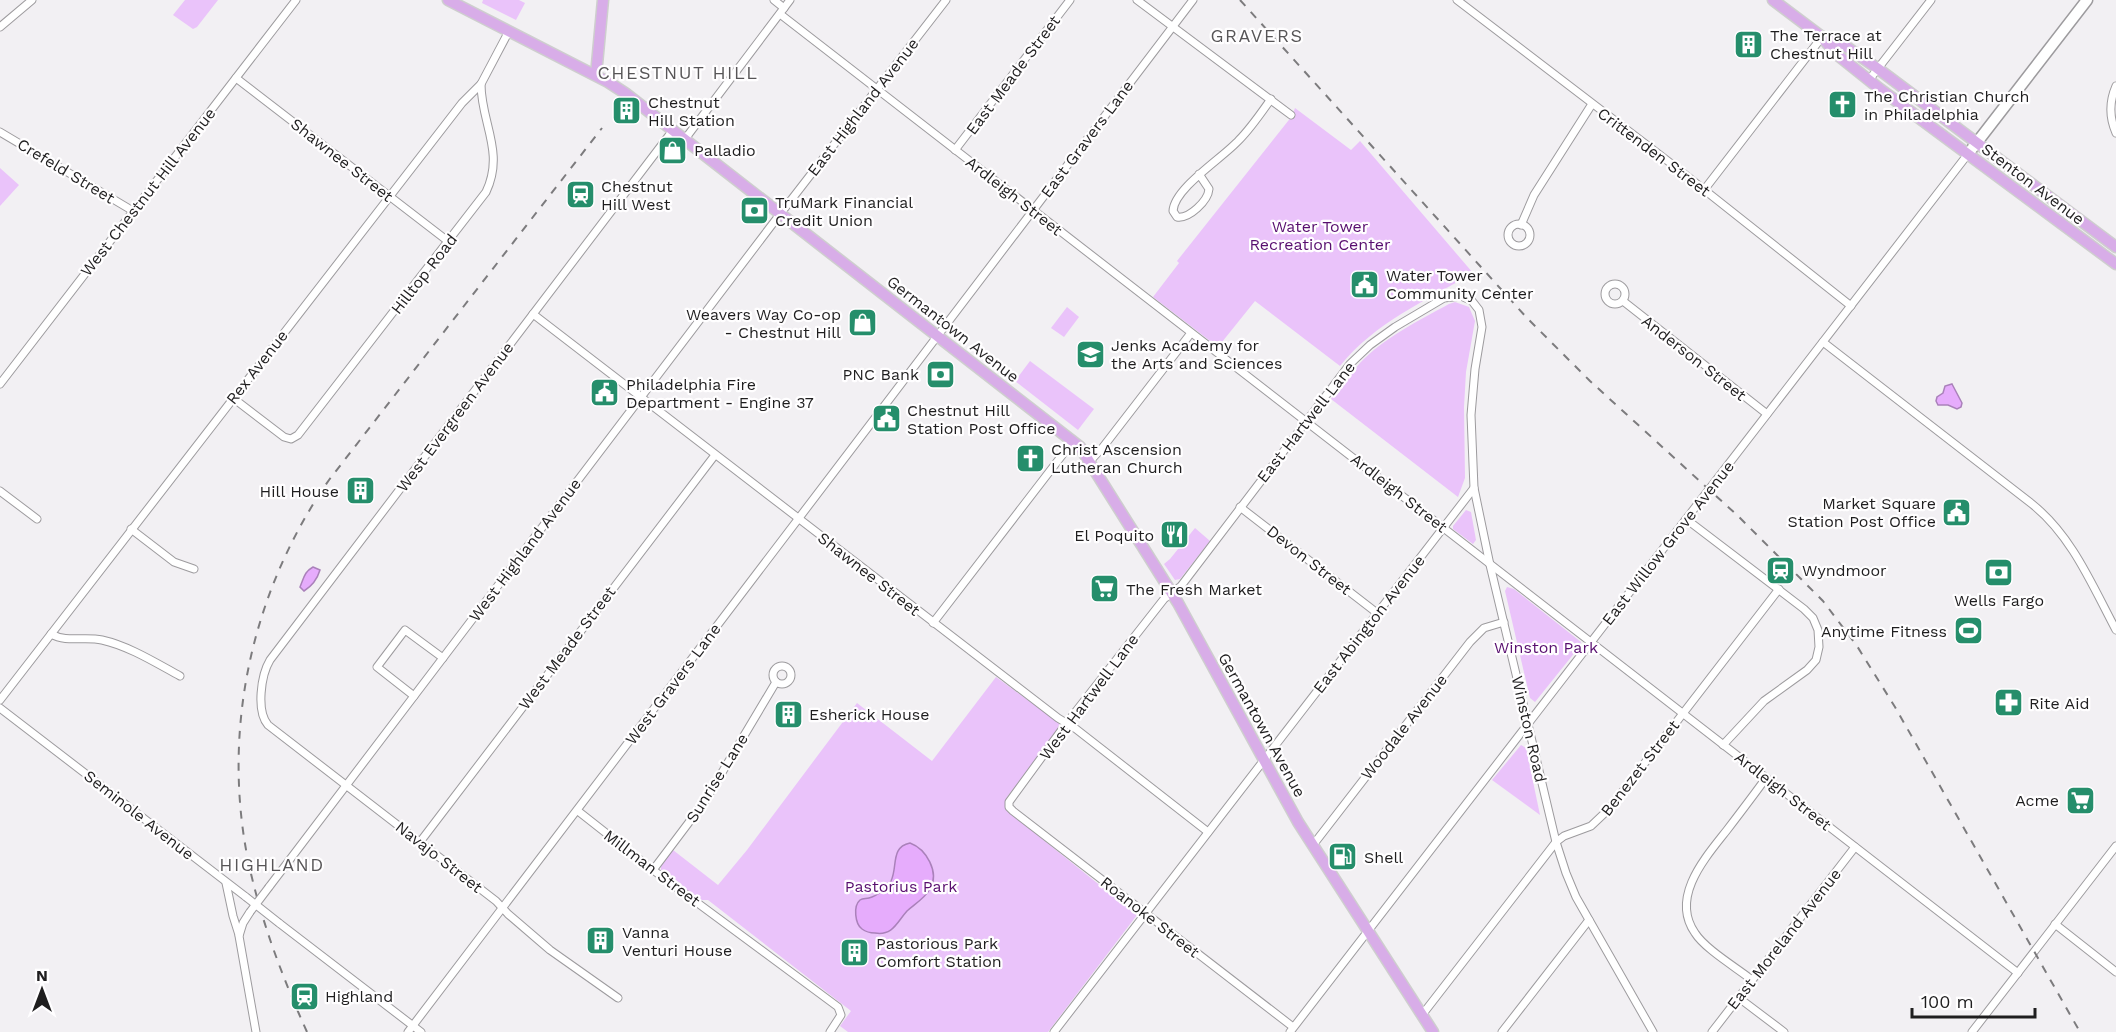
<svg xmlns="http://www.w3.org/2000/svg" width="2116" height="1032" viewBox="0 0 2116 1032" font-family="'Work Sans',sans-serif">
	<style>
		.green { fill: #eac3fa }
		.water { fill: #e6acfc; stroke: #aa81ba; stroke-width: 1.5 }
		.lines { fill: none; stroke-linecap: round; stroke-linejoin: round }
		.street-casing { stroke: #9d9b9e; stroke-width: 9 }
		.secondary-casing { stroke: #9d9b9e; stroke-width: 13 }
		.primary-casing { stroke: #cecece; stroke-width: 13 }
		.street { stroke: #fff; stroke-width: 7 }
		.secondary { stroke: #fff; stroke-width: 10 }
		.primary { stroke: #d8ade8; stroke-width: 10 }
		.rail { stroke: #7c7b7d; stroke-width: 2; stroke-dasharray: 8 8; stroke-linecap: butt }
		.street-bridge-casing { stroke: #9d9b9e; stroke-width: 9; stroke-linecap: butt }
		.street-bridge { stroke: #fff; stroke-width: 7 }
		.labels { text-anchor: middle; dominant-baseline: central; stroke-width: 4.5; stroke-linejoin: round; paint-order: stroke }
		.poi-label { font-size: 16px; fill: #1f1e1f; stroke: #fffeff; text-anchor: start }
		.street-label { font-size: 16px; fill: #1f1e1f; stroke: #fffeff }
		.park-label { font-size: 16px; fill: #580e6f; stroke: #fffeff }
		.neighbourhood-label { font-size: 18px; letter-spacing: 1.5px; fill: #575557; stroke: #fffeff }
	</style>
	<rect width="100%" height="100%" fill="#f2f0f3"/>
	<g class="green">
		<path d="M 185,0 L 218,0 L 197,27 L 193,29 L 173,15 Z"/>
		<path d="M 483,0 L 519,0 L 525,3 L 516,20 L 482,3 Z"/>
		<path d="M 1295,108 L 1351,150 L 1360,141 L 1473,273 C 1427,300 1374,323 1340,366 L 1255,301 L 1218,347 L 1153,297 L 1179,263 L 1177,261 L 1292,116 Z"/>
		<path d="M 0,168 L 19,185 L 0,206 Z"/>
		<path d="M 1455,302 L 1469,307 L 1475,321 L 1466,372 L 1464,407 L 1465,478 L 1458,497 L 1331,399 C 1341,387 1350,374 1360,363 C 1385,337 1418,321 1449,304 Z"/>
		<path d="M 1067,307 L 1079,317 L 1064,337 L 1051,328 Z"/>
		<path d="M 1030,361 L 1094,409 L 1078,430 L 1015,381 Z"/>
		<path d="M 1466,510 L 1471,512 L 1476,540 L 1473,544 L 1453,529 L 1453,526 Z"/>
		<path d="M 1195,528 L 1210,541 L 1180,579 L 1175,580 L 1164,564 L 1170,559 Z"/>
		<path d="M 1507,587 L 1514,589 L 1581,642 L 1580,646 L 1535,702 L 1530,698 L 1505,591 Z"/>
		<path d="M 996,677 L 1058,722 L 1060,726 L 1055,736 L 1007,797 L 1005,803 L 1006,810 L 1137,915 L 1048,1032 L 848,1032 L 840,1026 L 851,1011 L 708,900 L 700,900 L 661,870 L 661,865 L 673,850 L 718,885 L 747,850 L 857,703 L 932,761 Z"/>
		<path d="M 1521,745 L 1526,748 L 1540,815 L 1492,780 Z"/>
	</g>
	<g class="water">
		<path d="M 1952,384 L 1962,403 L 1961,407 L 1957,409 L 1948,405 L 1938,405 L 1936,401 L 1937,397 L 1943,393 L 1945,386 Z"/>
		<path d="M 313,567 L 320,570 C 317,580 312,586 304,591 L 300,587 C 304,578 304,572 313,567 Z"/>
		<path d="M 910,843 C 926,849 940,872 930,889 C 925,898 915,904 907,911 C 897,922 893,936 875,933 C 871,933 866,932 862,929 C 855,924 853,906 860,900 C 863,898 866,899 869,898 C 877,896 887,888 891,881 C 898,867 890,847 910,843 Z"/>
	</g>
	<g class="lines">
		<defs>
			<g id="street">
				<path d="M 774,0 L 784,8"/>
				<path d="M 1137,0 L 1291,115"/>
				<path d="M 1457,0 L 1673,165 L 1851,306"/>
				<path d="M 780,14 L 2018,973"/>
				<path d="M 0,27 L 32,0"/>
				<path d="M 236,78 L 449,242"/>
				<path d="M 1869,80 L 1931,0"/>
				<path d="M 2116,86 C 2109,102 2109,117 2116,133"/>
				<path d="M 0,132 L 133,211"/>
				<path d="M 685,139 L 790,0"/>
				<path d="M 955,150 L 1070,0"/>
				<path d="M 1199,174 L 1209,189 C 1208,201 1189,219 1177,217 L 1173,211 C 1174,188 1224,157 1239,140 C 1251,128 1261,113 1271,99"/>
				<path d="M 1704,190 L 1822,37"/>
				<circle cx="1519" cy="235" r="11"/>
				<path d="M 1521,225 L 1534,195 L 1592,104"/>
				<circle cx="1615" cy="294" r="10"/>
				<path d="M 1623,301 L 1767,414"/>
				<path d="M 533,314 L 1058,718 L 1076,729 L 1208,832"/>
				<path d="M 1823,342 L 2032,504 C 2072,536 2092,585 2116,630"/>
				<path d="M 0,384 L 296,0"/>
				<path d="M 233,398 L 284,437 L 291,439 L 298,435 L 486,192 C 505,152 481,123 481,84"/>
				<path d="M 1090,461 L 1103,447 L 1191,333"/>
				<path d="M 0,491 L 37,519"/>
				<path d="M 1240,507 L 1377,613"/>
				<path d="M 1686,519 L 1804,609 L 1813,618 L 1818,630 L 1819,647 L 1816,660 L 1807,670 L 1764,701 L 1723,745"/>
				<path d="M 131,529 L 174,562 L 194,569"/>
				<path d="M 933,623 L 1073,441"/>
				<path d="M 51,634 C 67,643 84,636 102,640 C 129,646 156,663 180,676"/>
				<circle cx="782" cy="675" r="9"/>
				<path d="M 414,696 L 377,667 L 405,630 L 443,658"/>
				<path d="M 0,700 L 462,103 L 481,84 L 509,31"/>
				<path d="M 0,708 L 246,897"/>
				<path d="M 578,811 L 653,870 L 838,1007 L 841,1015 L 830,1032"/>
				<path d="M 420,842 L 715,455"/>
				<path d="M 1313,845 L 1470,642 L 1484,628 L 1504,622"/>
				<path d="M 653,870 L 705,801 L 776,682"/>
				<path d="M 226,883 L 233,916 L 239,935"/>
				<path d="M 269,887 L 774,222 L 946,0"/>
				<path d="M 250,912 L 243,923 L 239,936 L 256,1032"/>
				<path d="M 279,923 L 421,1032"/>
				<path d="M 2055,924 L 2116,972"/>
				<path d="M 1752,980 C 1737,968 1705,949 1695,933 C 1670,897 1705,858 1727,830 C 1740,813 1753,796 1766,778"/>
				<path d="M 618,998 L 550,950 L 508,914 L 496,901 L 268,725 C 256,711 261,675 270,660 L 673,130"/>
				<path d="M 1739,998 L 1784,1032"/>
				<path d="M 1422,1015 L 1556,842 L 1564,836 L 1591,826 L 1610,808 L 1779,589"/>
				<path d="M 1293,1027 L 1013,811 L 1009,807 L 1009,802 L 1066,724 L 1164,599 L 1181,586 L 1350,364 L 1370,345 L 1395,327 L 1444,298 L 1461,296 L 1472,301 L 1479,310 L 1482,327 L 1475,369 L 1471,415 L 1474,488 L 1490,565 L 1556,842 L 1566,873 L 1576,897 L 1653,1032"/>
				<path d="M 408,1032 L 1193,0"/>
				<path d="M 1054,1032 L 1474,488"/>
				<path d="M 1290,1032 L 1968,154"/>
				<path d="M 1502,1032 L 1589,920"/>
				<path d="M 1712,1032 L 1855,847"/>
				<path d="M 1972,1032 L 2116,846"/>
			</g>
			<path id="secondary" d="M 1968,154 L 2087,0"/>
			<g id="primary">
				<path d="M 448,0 L 608,82 L 625,93 L 1080,447 L 1178,603 L 1298,822 L 1433,1032"/>
				<path d="M 1773,0 L 1822,37 L 1835,53 L 1880,89 L 2116,264"/>
				<path d="M 1822,37 L 1841,43 L 1877,68 L 2116,247"/>
				<path d="M 596,75 L 603,0"/>
			</g>
		</defs>
		<use href="#street" class="street-casing"/>
		<use href="#secondary" class="secondary-casing"/>
		<use href="#primary" class="primary-casing"/>
		<use href="#street" class="street"/>
		<use href="#secondary" class="secondary"/>
		<use href="#primary" class="primary"/>
		<g class="rail">
			<path d="M 1240,0 L 1527,318 L 1590,381 L 1738,516 L 1823,601 L 1857,646 L 1895,707 L 2080,1032"/>
			<path d="M 307,1032 C 285,983 266,934 253,882 C 218,744 248,596 329,480 L 602,128"/>
		</g>
		<defs>
			<g id="street-bridge">
				<path d="M 246,897 L 279,923"/>
				<path d="M 250,912 L 269,887"/>
			</g>
		</defs>
		<use href="#street-bridge" class="street-bridge-casing"/>
		<use href="#street-bridge" class="street-bridge"/>
	</g>
	<defs>
		<symbol id="building-square" viewBox="-11 -11 22 22"><rect x="-9" y="-9" width="18" height="18" rx="4" fill="#258e6b" stroke="#fffeff"/><path d="M-4-6H4V6H1V3H-1V6H-4ZM-2.5-4.3h1.7v1.8h-1.7ZM.8-4.3h1.7v1.8H.8ZM-2.5-1h1.7V.8h-1.7ZM.8-1h1.7V.8H.8Z" fill="#fff"/></symbol>
		<symbol id="church-square" viewBox="-11 -11 22 22"><rect x="-9" y="-9" width="18" height="18" rx="4" fill="#258e6b" stroke="#fffeff"/><path d="M-1.2-6h2.4v3.5h3.3v2.4h-3.3V6h-2.4V-.1h-3.3v-2.4h3.3Z" fill="#fff"/></symbol>
		<symbol id="shop-square" viewBox="-11 -11 22 22"><rect x="-9" y="-9" width="18" height="18" rx="4" fill="#258e6b" stroke="#fffeff"/><path d="M-5-2.5h2.3a2.7 3.5 0 0 1 5.4 0H5L5.5 6h-11ZM-1.5-2.5h3a1.5 2.3 0 0 0-3 0Z" fill="#fff"/></symbol>
		<symbol id="station-square" viewBox="-11 -11 22 22"><rect x="-9" y="-9" width="18" height="18" rx="4" fill="#258e6b" stroke="#fffeff"/><path d="M-3-6H3Q5-6 5-4V2Q5 4 3 4L4.5 6H3L1.5 4h-3L-3 6H-4.5L-3 4Q-5 4-5 2V-4Q-5-6-3-6ZM-3.5-4v3h7v-3ZM-3.5 1v1.5H-2V1ZM2 1v1.5H3.5V1Z" fill="#fff"/></symbol>
		<symbol id="bank-square" viewBox="-11 -11 22 22"><rect x="-9" y="-9" width="18" height="18" rx="4" fill="#258e6b" stroke="#fffeff"/><path d="M-6-4H6V4H-6ZM0-2.3a2.3 2.3 0 1 0 0 4.6a2.3 2.3 0 1 0 0-4.6Z" fill="#fff"/></symbol>
		<symbol id="civic-square" viewBox="-11 -11 22 22"><rect x="-9" y="-9" width="18" height="18" rx="4" fill="#258e6b" stroke="#fffeff"/><path d="M-.6-6.5H3V-4.5H.6V-3L4-1V1h2V6H-6V1h2V-1L-.6-3ZM-1.2 2.5V6h2.4V2.5Z" fill="#fff"/></symbol>
		<symbol id="school-square" viewBox="-11 -11 22 22"><rect x="-9" y="-9" width="18" height="18" rx="4" fill="#258e6b" stroke="#fffeff"/><path d="M0-5L7-2L0 1L-7-2ZM-4 1L0 2.5L4 1V4Q0 6-4 4Z" fill="#fff"/></symbol>
		<symbol id="restaurant-square" viewBox="-11 -11 22 22"><rect x="-9" y="-9" width="18" height="18" rx="4" fill="#258e6b" stroke="#fffeff"/><path d="M-5-6h1v4h1v-4h1v4h1v-4h1v5L-1.5 .5V6h-2V.5L-5-1ZM5-6V6H3V1.5H1.5Q1.5-4 5-6Z" fill="#fff"/></symbol>
		<symbol id="supermarket-square" viewBox="-11 -11 22 22"><rect x="-9" y="-9" width="18" height="18" rx="4" fill="#258e6b" stroke="#fffeff"/><path d="M-6-5.5h2.5l.6 2H6L4.5 2H-2.5L-4.4-4H-6ZM-1.5 3.2a1.3 1.3 0 1 0 .1 0ZM3 3.2a1.3 1.3 0 1 0 .1 0Z" fill="#fff"/></symbol>
		<symbol id="stadium-square" viewBox="-11 -11 22 22"><rect x="-9" y="-9" width="18" height="18" rx="4" fill="#258e6b" stroke="#fffeff"/><path d="M0-5a6.5 5 0 1 0 0 10a6.5 5 0 1 0 0-10ZM-3.5-1.8h7v3.6h-7Z" fill="#fff"/></symbol>
		<symbol id="pharmacy-square" viewBox="-11 -11 22 22"><rect x="-9" y="-9" width="18" height="18" rx="4" fill="#258e6b" stroke="#fffeff"/><path d="M-2-6h4v4h4v4h-4v4h-4v-4h-4v-4h4Z" fill="#fff"/></symbol>
		<symbol id="fuel-square" viewBox="-11 -11 22 22"><rect x="-9" y="-9" width="18" height="18" rx="4" fill="#258e6b" stroke="#fffeff"/><path d="M-5.5-6h7V0h2V4h1.3V-2.5L3-4.5l.8-.8L6-3V5H2.5V1h-1V6h-7ZM-4.2-4.7v3.2H.2V-4.7Z" fill="#fff"/></symbol>
	</defs>
	<g fill-rule="evenodd">
		<use href="#building-square" x="1732" y="28" width="33" height="33"/>
		<use href="#church-square" x="1826" y="88" width="33" height="33"/>
		<use href="#building-square" x="610" y="94" width="33" height="33"/>
		<use href="#shop-square" x="656" y="134" width="33" height="33"/>
		<use href="#station-square" x="564" y="178" width="33" height="33"/>
		<use href="#bank-square" x="738" y="194" width="33" height="33"/>
		<use href="#civic-square" x="1348" y="268" width="33" height="33"/>
		<use href="#shop-square" x="846" y="306" width="33" height="33"/>
		<use href="#school-square" x="1074" y="338" width="33" height="33"/>
		<use href="#bank-square" x="924" y="358" width="33" height="33"/>
		<use href="#civic-square" x="588" y="376" width="33" height="33"/>
		<use href="#civic-square" x="870" y="402" width="33" height="33"/>
		<use href="#church-square" x="1014" y="442" width="33" height="33"/>
		<use href="#building-square" x="344" y="474" width="33" height="33"/>
		<use href="#civic-square" x="1940" y="496" width="33" height="33"/>
		<use href="#restaurant-square" x="1158" y="518" width="33" height="33"/>
		<use href="#station-square" x="1764" y="554" width="33" height="33"/>
		<use href="#bank-square" x="1982" y="556" width="33" height="33"/>
		<use href="#supermarket-square" x="1088" y="572" width="33" height="33"/>
		<use href="#stadium-square" x="1952" y="614" width="33" height="33"/>
		<use href="#pharmacy-square" x="1992" y="686" width="33" height="33"/>
		<use href="#building-square" x="772" y="698" width="33" height="33"/>
		<use href="#supermarket-square" x="2064" y="784" width="33" height="33"/>
		<use href="#fuel-square" x="1326" y="840" width="33" height="33"/>
		<use href="#building-square" x="584" y="924" width="33" height="33"/>
		<use href="#building-square" x="838" y="936" width="33" height="33"/>
		<use href="#station-square" x="288" y="980" width="33" height="33"/>
	</g>
	<g class="labels">
		<g class="poi-label">
			<text x="1770" y="35">The Terrace at<tspan x="1770" dy="18">Chestnut Hill</tspan></text>
			<text x="1864" y="96">The Christian Church<tspan x="1864" dy="18">in Philadelphia</tspan></text>
			<text x="648" y="102">Chestnut<tspan x="648" dy="18">Hill Station</tspan></text>
			<text x="694" y="150">Palladio</text>
			<text x="601" y="186">Chestnut<tspan x="601" dy="18">Hill West</tspan></text>
			<text x="775" y="202">TruMark Financial<tspan x="775" dy="18">Credit Union</tspan></text>
			<text x="1386" y="275">Water Tower<tspan x="1386" dy="18">Community Center</tspan></text>
			<text x="841" y="314" text-anchor="end">Weavers Way Co‑op<tspan x="841" dy="18">- Chestnut Hill</tspan></text>
			<text x="1111" y="345">Jenks Academy for<tspan x="1111" dy="18">the Arts and Sciences</tspan></text>
			<text x="919" y="374" text-anchor="end">PNC Bank</text>
			<text x="626" y="384">Philadelphia Fire<tspan x="626" dy="18">Department - Engine 37</tspan></text>
			<text x="907" y="410">Chestnut Hill<tspan x="907" dy="18">Station Post Office</tspan></text>
			<text x="1051" y="449">Christ Ascension<tspan x="1051" dy="18">Lutheran Church</tspan></text>
			<text x="339" y="491" text-anchor="end">Hill House</text>
			<text x="1936" y="503" text-anchor="end">Market Square<tspan x="1936" dy="18">Station Post Office</tspan></text>
			<text x="1154" y="535" text-anchor="end">El Poquito</text>
			<text x="1802" y="570">Wyndmoor</text>
			<text x="1126" y="589">The Fresh Market</text>
			<text x="1999" y="600" text-anchor="middle">Wells Fargo</text>
			<text x="1947" y="631" text-anchor="end">Anytime Fitness</text>
			<text x="2029" y="703">Rite Aid</text>
			<text x="809" y="714">Esherick House</text>
			<text x="2059" y="800" text-anchor="end">Acme</text>
			<text x="1364" y="857">Shell</text>
			<text x="622" y="932">Vanna<tspan x="622" dy="18">Venturi House</tspan></text>
			<text x="876" y="943">Pastorious Park<tspan x="876" dy="18">Comfort Station</tspan></text>
			<text x="325" y="996">Highland</text>
		</g>
		<g class="street-label">
			<text transform="translate(1013 75) rotate(-53)">East Meade Street</text>
			<text transform="translate(863 107) rotate(-52)">East Highland Avenue</text>
			<text transform="translate(1087 139) rotate(-53)">East Gravers Lane</text>
			<text transform="translate(1654 152) rotate(37)">Crittenden Street</text>
			<text transform="translate(342 160) rotate(38)">Shawnee Street</text>
			<text transform="translate(66 171) rotate(31)">Crefeld Street</text>
			<text transform="translate(2033 184) rotate(37)">Stenton Avenue</text>
			<text transform="translate(148 192) rotate(-52)">West Chestnut Hill Avenue</text>
			<text transform="translate(1014 196) rotate(38)">Ardleigh Street</text>
			<text transform="translate(424 274) rotate(-52)">Hilltop Road</text>
			<text transform="translate(953 329) rotate(38)">Germantown Avenue</text>
			<text transform="translate(1694 358) rotate(38)">Anderson Street</text>
			<text transform="translate(257 367) rotate(-52)">Rex Avenue</text>
			<text transform="translate(455 417) rotate(-53)">West Evergreen Avenue</text>
			<text transform="translate(1306 422) rotate(-52)">East Hartwell Lane</text>
			<text transform="translate(1399 493) rotate(38)">Ardleigh Street</text>
			<text transform="translate(1668 543) rotate(-52)">East Willow Grove Avenue</text>
			<text transform="translate(525 550) rotate(-53)">West Highland Avenue</text>
			<text transform="translate(1309 560) rotate(38)">Devon Street</text>
			<text transform="translate(869 574) rotate(38)">Shawnee Street</text>
			<text transform="translate(1369 624) rotate(-52)">East Abington Avenue</text>
			<text transform="translate(567 648) rotate(-53)">West Meade Street</text>
			<text transform="translate(673 684) rotate(-53)">West Gravers Lane</text>
			<text transform="translate(1089 697) rotate(-53)">West Hartwell Lane</text>
			<text transform="translate(1262 725) rotate(61)">Germantown Avenue</text>
			<text transform="translate(1404 727) rotate(-52)">Woodale Avenue</text>
			<text transform="translate(1529 729) rotate(77)">Winston Road</text>
			<text transform="translate(1640 768) rotate(-52)">Benezet Street</text>
			<text transform="translate(717 778) rotate(-58)">Sunrise Lane</text>
			<text transform="translate(1783 791) rotate(38)">Ardleigh Street</text>
			<text transform="translate(139 815) rotate(38)">Seminole Avenue</text>
			<text transform="translate(439 857) rotate(38)">Navajo Street</text>
			<text transform="translate(652 868) rotate(37)">Millman Street</text>
			<text transform="translate(1150 917) rotate(38)">Roanoke Street</text>
			<text transform="translate(1784 939) rotate(-52)">East Moreland Avenue</text>
		</g>
		<g class="park-label">
			<text x="1320" y="226">Water Tower<tspan x="1320" dy="18">Recreation Center</tspan></text>
			<text x="1546" y="647">Winston Park</text>
			<text x="901" y="886">Pastorius Park</text>
		</g>
		<g class="neighbourhood-label">
			<text x="1257" y="35">GRAVERS</text>
			<text x="678" y="72">CHESTNUT HILL</text>
			<text x="272" y="864">HIGHLAND</text>
		</g>
	</g>
	<g transform="translate(42 990)" stroke="#fffeff" stroke-width="4.5" paint-order="stroke">
	<path d="M0-4.5L10 22L0 15L-10 22Z" fill="#1f1e1f"/>
	<text y="-9" font-size="16" font-weight="bold" text-anchor="middle" fill="#1f1e1f">N</text>
	</g>
	<path d="M1912 1008v9h123v-9" fill="none" stroke="#1f1e1f" stroke-width="3"/>
	<text x="1921" y="1008" font-size="18" fill="#1f1e1f" stroke="#fffeff" stroke-width="4.5" paint-order="stroke">100 m</text>
</svg>
